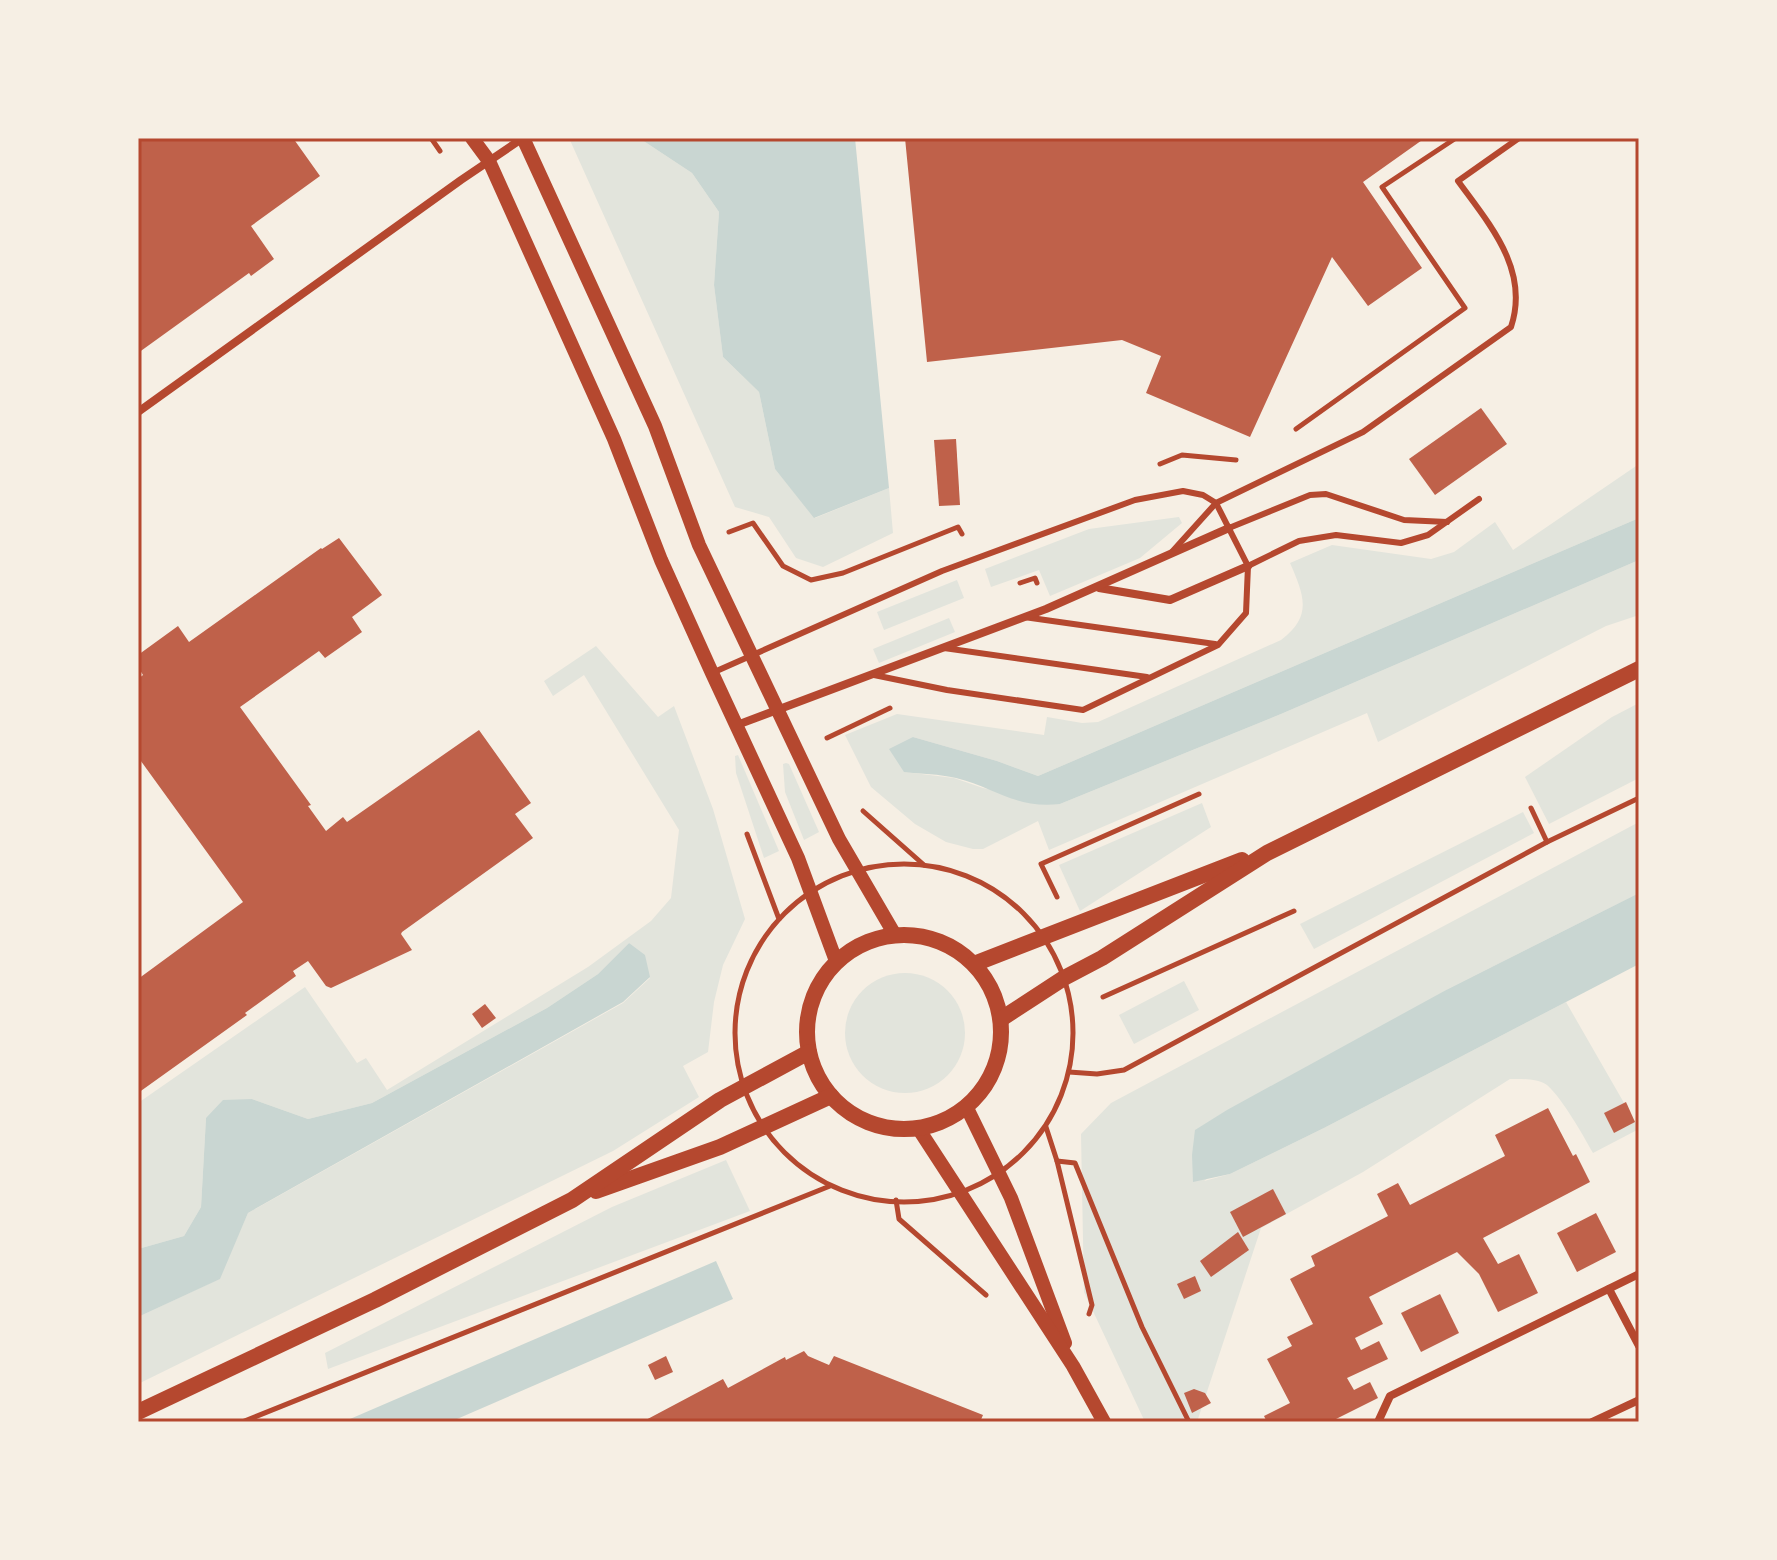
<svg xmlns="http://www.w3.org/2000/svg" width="1777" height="1560" viewBox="0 0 1777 1560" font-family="Overpass,sans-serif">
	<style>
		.green { fill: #e2e4dc }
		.water { fill: #c9d6d2 }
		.building { fill: #bf614a }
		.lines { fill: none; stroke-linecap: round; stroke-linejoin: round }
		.path { stroke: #b5482f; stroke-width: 5 }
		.service { stroke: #b5482f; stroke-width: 6 }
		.minor { stroke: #b5482f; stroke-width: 8 }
		.tertiary { stroke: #b5482f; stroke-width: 14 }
		.secondary { stroke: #b5482f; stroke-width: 16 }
		.neatline { fill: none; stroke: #b5482f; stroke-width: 3 }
	</style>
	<rect width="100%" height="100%" fill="#f6efe4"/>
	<g class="green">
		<path d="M 569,138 L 639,138 L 692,173 L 719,212 L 714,285 L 723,357 L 759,392 L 775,469 L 815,518 L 889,488 L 893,533 L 823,567 L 796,558 L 769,517 L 735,507 Z"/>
		<path d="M 1639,464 L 1639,518 L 1038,776 L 997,761 L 913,737 L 905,772 L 954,778 L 983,788 L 1060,804 L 1281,714 L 1639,560 L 1639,615 L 1606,626 L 1378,742 L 1367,713 L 1049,850 L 1038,821 L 983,849 L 973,849 L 946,842 L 915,824 L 871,787 L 845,735 L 897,714 L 1044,735 L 1047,717 L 1082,723 L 1098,722 L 1281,640 C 1313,616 1304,595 1290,563 L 1332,545 L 1431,559 L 1454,552 L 1495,522 L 1513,550 Z"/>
		<path d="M 1179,517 L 1182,523 L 1140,558 L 1050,596 L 1039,570 L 991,587 L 985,569 L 1089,529 Z"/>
		<path d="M 957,580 L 964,598 L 884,630 L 877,612 Z"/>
		<path d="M 949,618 L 955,632 L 879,663 L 873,649 Z"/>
		<path d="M 596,646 L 658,717 L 674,706 L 713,809 L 745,919 L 723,965 L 714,1002 L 708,1052 L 683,1066 L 699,1097 L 613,1151 L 138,1384 L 138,1317 L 219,1279 L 248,1213 L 623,1003 L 650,978 L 629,943 L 598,974 L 547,1008 L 372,1103 L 308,1119 L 252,1099 L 206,1118 L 201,1207 L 184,1236 L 138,1249 L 138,1103 L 305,987 L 357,1063 L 366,1058 L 387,1090 L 588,967 L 651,921 L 671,898 L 679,830 L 584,675 L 553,696 L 544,681 Z"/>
		<path d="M 1639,703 L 1639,778 L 1549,824 L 1525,777 L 1612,717 Z"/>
		<path d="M 738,755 L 779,851 L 764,858 L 736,773 L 735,756 Z"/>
		<path d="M 786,763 L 789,764 L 819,832 L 804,840 L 785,792 L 783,764 Z"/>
		<path d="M 1202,803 L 1211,827 L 1080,911 L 1059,865 Z"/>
		<path d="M 1523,812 L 1534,833 L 1314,949 L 1300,924 Z"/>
		<path d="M 1639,822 L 1639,893 L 1448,989 L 1204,1181 L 1230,1174 L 1324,1128 L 1566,1002 L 1639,1129 L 1593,1153 C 1583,1135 1562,1098 1547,1085 C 1537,1078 1521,1079 1510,1079 L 1363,1172 L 1261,1228 L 1197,1422 L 1145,1422 L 1084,1292 L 1081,1134 L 1111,1103 Z"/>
		<circle cx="905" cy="1033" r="60"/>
		<path d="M 1184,981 L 1199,1010 L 1134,1044 L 1119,1015 Z"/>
		<path d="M 726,1160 L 750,1211 L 328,1369 L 325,1353 L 612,1207 Z"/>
	</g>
	<g class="water">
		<path d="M 639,138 L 855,138 L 889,488 L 814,518 L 775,469 L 759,392 L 723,357 L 714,285 L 719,212 L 692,173 Z"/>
		<path d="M 1639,518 L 1639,560 L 1281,714 L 1060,804 C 1016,809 996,788 956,778 C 939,774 921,774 904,772 L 889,749 L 913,737 L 997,761 L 1038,776 Z"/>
		<path d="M 1639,893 L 1639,964 L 1324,1128 L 1230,1174 L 1193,1182 L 1192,1155 L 1195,1130 L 1227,1110 L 1448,989 Z"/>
		<path d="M 629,943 L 645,955 L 650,977 L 623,1002 L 248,1213 L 220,1279 L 138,1317 L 138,1249 L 184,1236 L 201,1207 L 206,1118 L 223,1100 L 252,1099 L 308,1119 L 372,1103 L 547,1008 L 598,974 Z"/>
		<path d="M 716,1261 L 733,1299 L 450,1422 L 343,1422 Z"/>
	</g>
	<g class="building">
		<path d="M 138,138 L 293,138 L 320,176 L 251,226 L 274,259 L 251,276 L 249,273 L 138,353 Z"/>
		<path d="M 905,138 L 1425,138 L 1363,182 L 1422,268 L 1368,306 L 1332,257 L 1250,437 L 1146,393 L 1161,356 L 1122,340 L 927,362 Z"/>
		<path d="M 1481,408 L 1507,444 L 1435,495 L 1409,459 Z"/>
		<path d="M 956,439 L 960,505 L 939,506 L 934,440 Z"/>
		<path d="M 339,538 L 382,595 L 352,617 L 362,632 L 325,658 L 319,651 L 240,707 L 311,805 L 308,806 L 326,831 L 343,817 L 347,822 L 479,730 L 531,803 L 515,814 L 533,838 L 402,932 L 401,934 L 412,950 L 331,988 L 326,986 L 308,961 L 293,971 L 296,976 L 245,1013 L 247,1015 L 138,1093 L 138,979 L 243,902 L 138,757 L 138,679 L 143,675 L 138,667 L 138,655 L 178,626 L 189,642 L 321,548 L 322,549 Z"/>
		<path d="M 485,1004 L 496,1018 L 482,1028 L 472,1014 Z"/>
		<path d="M 1626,1102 L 1635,1122 L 1614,1133 L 1604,1113 Z"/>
		<path d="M 1548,1108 L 1573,1156 L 1576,1154 L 1590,1182 L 1483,1238 L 1498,1264 L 1519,1254 L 1538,1293 L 1498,1312 L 1479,1274 L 1457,1252 L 1369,1297 L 1383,1324 L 1355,1338 L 1361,1350 L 1379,1341 L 1388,1359 L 1347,1378 L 1354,1390 L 1370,1382 L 1378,1398 L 1336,1419 L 1338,1422 L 1267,1422 L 1264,1416 L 1290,1403 L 1267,1359 L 1292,1346 L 1287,1337 L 1313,1324 L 1290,1279 L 1315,1266 L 1311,1256 L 1388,1216 L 1377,1194 L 1398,1183 L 1410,1205 L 1505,1156 L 1495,1135 Z"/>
		<path d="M 1273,1189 L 1286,1214 L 1243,1237 L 1230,1212 Z"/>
		<path d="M 1596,1213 L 1616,1252 L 1577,1272 L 1557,1233 Z"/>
		<path d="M 1238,1232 L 1249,1250 L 1211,1277 L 1200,1261 Z"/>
		<path d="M 1195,1276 L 1201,1291 L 1184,1299 L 1177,1284 Z"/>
		<path d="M 1440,1294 L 1459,1333 L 1421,1352 L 1401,1313 Z"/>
		<path d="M 804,1351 L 808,1356 L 829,1365 L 834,1356 L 983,1415 L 980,1422 L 816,1422 L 808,1419 L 807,1422 L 642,1422 L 723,1379 L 728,1388 L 785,1357 L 786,1360 Z"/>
		<path d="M 666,1356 L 673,1372 L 655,1380 L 648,1365 Z"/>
		<path d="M 1194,1389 L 1205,1393 L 1211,1403 L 1192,1413 L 1184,1393 Z"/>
	</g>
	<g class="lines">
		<g class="path">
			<path d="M 431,138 L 440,151"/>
			<path d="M 1296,429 L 1465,308 L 1382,187 L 1456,138"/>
			<path d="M 1160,464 L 1182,455 L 1236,460"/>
			<path d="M 729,532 L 753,523 L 783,566 L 811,580 L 843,573 L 958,527 L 962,534"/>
			<path d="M 1020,583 L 1035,578 L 1037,583"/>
			<path d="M 827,738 L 890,708"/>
			<path d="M 1531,808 L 1547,842"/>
			<path d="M 863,811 L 924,865"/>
			<path d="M 747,834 L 779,919"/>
			<circle cx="904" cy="1033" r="169"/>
			<path d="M 1057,897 L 1041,864 L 1199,794"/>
			<path d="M 1103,997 L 1294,911"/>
			<path d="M 1069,1072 L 1097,1074 L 1124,1070 L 1547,842 L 1639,798"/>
			<path d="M 1046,1127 L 1057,1161 L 1092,1305 L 1089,1314"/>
			<path d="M 1057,1161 L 1075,1163 L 1142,1327 L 1189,1422"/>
			<path d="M 896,1200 L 899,1219 L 986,1295"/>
			<path d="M 242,1422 L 830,1186"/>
		</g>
		<g class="service">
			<path d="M 1229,528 L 1310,495 L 1326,494 L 1404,520 L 1447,522"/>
			<path d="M 1171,553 L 1216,503 L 1363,432 L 1511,327 C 1530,270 1490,225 1458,181 L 1519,138"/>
			<path d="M 1248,566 L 1299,541 L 1336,535 L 1401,543 L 1428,535 L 1479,499"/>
			<path d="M 1024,617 L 1215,644"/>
			<path d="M 944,648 L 1147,677"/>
			<path d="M 712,673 L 942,571 L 1135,500 L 1183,491 L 1203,495 L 1216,503 L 1248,566 L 1246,613 L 1218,645 L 1083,710 L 947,690 L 874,675"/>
		</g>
		<g class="minor">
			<path d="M 138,412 L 461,180 L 523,138"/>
			<path d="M 1099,588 L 1170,600 L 1248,566"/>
			<path d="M 737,725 L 1046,609 L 1229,528"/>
			<path d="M 1609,1289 L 1639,1346"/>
			<path d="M 1378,1422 L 1390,1396 L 1639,1274"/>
			<path d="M 1592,1422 L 1639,1400"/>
		</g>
		<g class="tertiary">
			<path d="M 472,138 L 489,161 L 614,439 L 661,560 L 712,673 L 798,858 L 836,961"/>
			<path d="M 523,138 L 655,426 L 699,545 L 839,839 L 895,935"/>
			<path d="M 966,1106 L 1011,1198 L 1065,1343"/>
			<path d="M 918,1128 L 1073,1366 L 1104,1422"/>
		</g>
		<g class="secondary">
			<circle cx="904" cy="1032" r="97"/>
			<path d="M 974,964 L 1242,860"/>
			<path d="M 1001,1019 L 1064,978 L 1102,958 L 1267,853 L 1639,669"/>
			<path d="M 596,1191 L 720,1147 L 831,1096"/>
			<path d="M 138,1412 L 375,1300 L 572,1200 L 720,1100 L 809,1052"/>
		</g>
	</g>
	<rect width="1777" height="1560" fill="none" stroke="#f6efe4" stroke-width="280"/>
	<rect x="140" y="140" width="1497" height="1280" class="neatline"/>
</svg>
